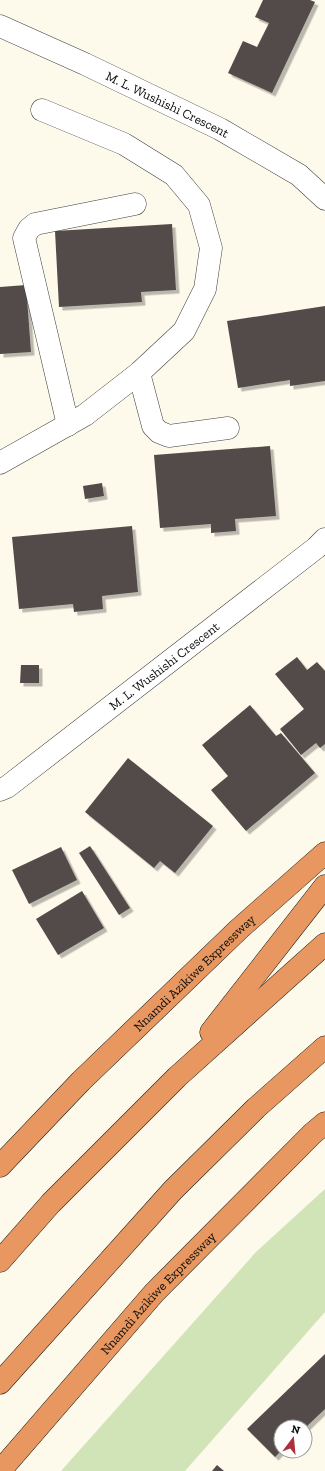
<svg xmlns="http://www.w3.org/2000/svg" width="325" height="1471" viewBox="0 0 325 1471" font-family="'Zilla Slab',serif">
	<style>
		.green { fill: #d1e4b8 }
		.building { fill: #534c49; filter: url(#shadow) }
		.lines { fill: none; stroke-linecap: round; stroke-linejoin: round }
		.minor-casing { stroke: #3e3e3e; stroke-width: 23 }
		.highway-casing { stroke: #1c1c1c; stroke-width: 23 }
		.minor { stroke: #fff; stroke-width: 22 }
		.highway { stroke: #e7975f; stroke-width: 22 }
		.labels { text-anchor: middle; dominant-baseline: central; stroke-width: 4; stroke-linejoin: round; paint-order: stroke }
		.street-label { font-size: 13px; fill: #0b0b0b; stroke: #fff }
	</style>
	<defs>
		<filter id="shadow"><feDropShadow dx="3.5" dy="3.5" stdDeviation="0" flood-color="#0004"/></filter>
	</defs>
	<rect width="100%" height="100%" fill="#fdf9eb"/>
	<path class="green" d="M 325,1189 L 325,1312 L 185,1471 L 61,1471 L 256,1252 Z"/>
	<g class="building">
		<path d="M 263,0 L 310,0 L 315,2 L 272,93 L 228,73 L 243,41 L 257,47 L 269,23 L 255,17 Z"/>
		<path d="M 172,224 L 176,290 L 141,292 L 142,302 L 59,307 L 55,231 Z"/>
		<path d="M 26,285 L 31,352 L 0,354 L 0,287 Z"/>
		<path d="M 325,306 L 325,381 L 290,386 L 290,380 L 238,388 L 227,321 Z"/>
		<path d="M 270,446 L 276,516 L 235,519 L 236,531 L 211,533 L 211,524 L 160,528 L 154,455 Z"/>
		<path d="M 102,483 L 104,496 L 85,499 L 83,486 Z"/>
		<path d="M 132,526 L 138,592 L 102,596 L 103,609 L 74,612 L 73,604 L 19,609 L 12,537 Z"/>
		<path d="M 297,657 L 307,670 L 317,662 L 325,671 L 325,744 L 320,748 L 316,743 L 301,755 L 280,729 L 304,709 L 275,674 Z"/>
		<path d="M 21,665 L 39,665 L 39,683 L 20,683 Z"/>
		<path d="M 250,705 L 276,736 L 281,733 L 315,773 L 246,831 L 211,790 L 228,776 L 202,745 Z"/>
		<path d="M 128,758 L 213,826 L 175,873 L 160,861 L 154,868 L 85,812 Z"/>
		<path d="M 90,846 L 130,908 L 119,915 L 79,853 Z"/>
		<path d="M 61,847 L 77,880 L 29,904 L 12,870 Z"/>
		<path d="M 82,891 L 104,928 L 58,955 L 36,919 Z"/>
		<path d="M 325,1354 L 325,1409 L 305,1428 L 305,1427 L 281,1427 L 281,1451 L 275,1457 L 247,1429 Z"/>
		<path d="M 217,1465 L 224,1471 L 212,1471 Z"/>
	</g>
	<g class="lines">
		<defs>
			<g id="minor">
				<path id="s1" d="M 0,26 L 85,64 L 220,129 L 299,175 L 325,199"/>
				<path d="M 139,373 L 153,426 L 159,432 L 169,436 L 228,428"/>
				<path d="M 68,425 L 24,238 L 29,229 L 35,224 L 135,204"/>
				<path d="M 0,463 L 85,415 L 139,373 L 184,331 L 205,289 L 211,248 L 199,205 L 174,175 L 124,144 L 42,110"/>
				<path id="s2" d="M 0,790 L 7,787 L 316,548 L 325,539"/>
			</g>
			<g id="highway">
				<path d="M 211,1032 L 325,886"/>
				<path id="s3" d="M 0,1166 L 81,1081 L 239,929 L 325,853"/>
				<path d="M 0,1261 L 51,1203 L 177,1077 L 325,944"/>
				<path d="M 0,1383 L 173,1190 L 256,1108 L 325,1047"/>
				<path id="s4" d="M 0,1471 L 154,1293 L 312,1134 L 325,1123"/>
			</g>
		</defs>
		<use href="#minor" class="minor-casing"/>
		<use href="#highway" class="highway-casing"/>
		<use href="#minor" class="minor"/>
		<use href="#highway" class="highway"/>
	</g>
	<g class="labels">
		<g class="street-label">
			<text stroke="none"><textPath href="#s1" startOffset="185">M. L. Wushishi Crescent</textPath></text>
			<text stroke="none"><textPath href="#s2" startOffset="206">M. L. Wushishi Crescent</textPath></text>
			<text stroke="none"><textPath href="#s3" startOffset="274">Nnamdi Azikiwe Expressway</textPath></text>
			<text stroke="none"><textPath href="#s4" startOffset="238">Nnamdi Azikiwe Expressway</textPath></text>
		</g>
	</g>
	<g transform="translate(293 1439) rotate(16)"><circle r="19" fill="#ffffff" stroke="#9d9d9d"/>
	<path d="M0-3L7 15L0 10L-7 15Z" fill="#ad313d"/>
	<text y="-6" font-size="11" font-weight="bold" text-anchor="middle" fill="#0b0b0b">N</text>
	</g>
</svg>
